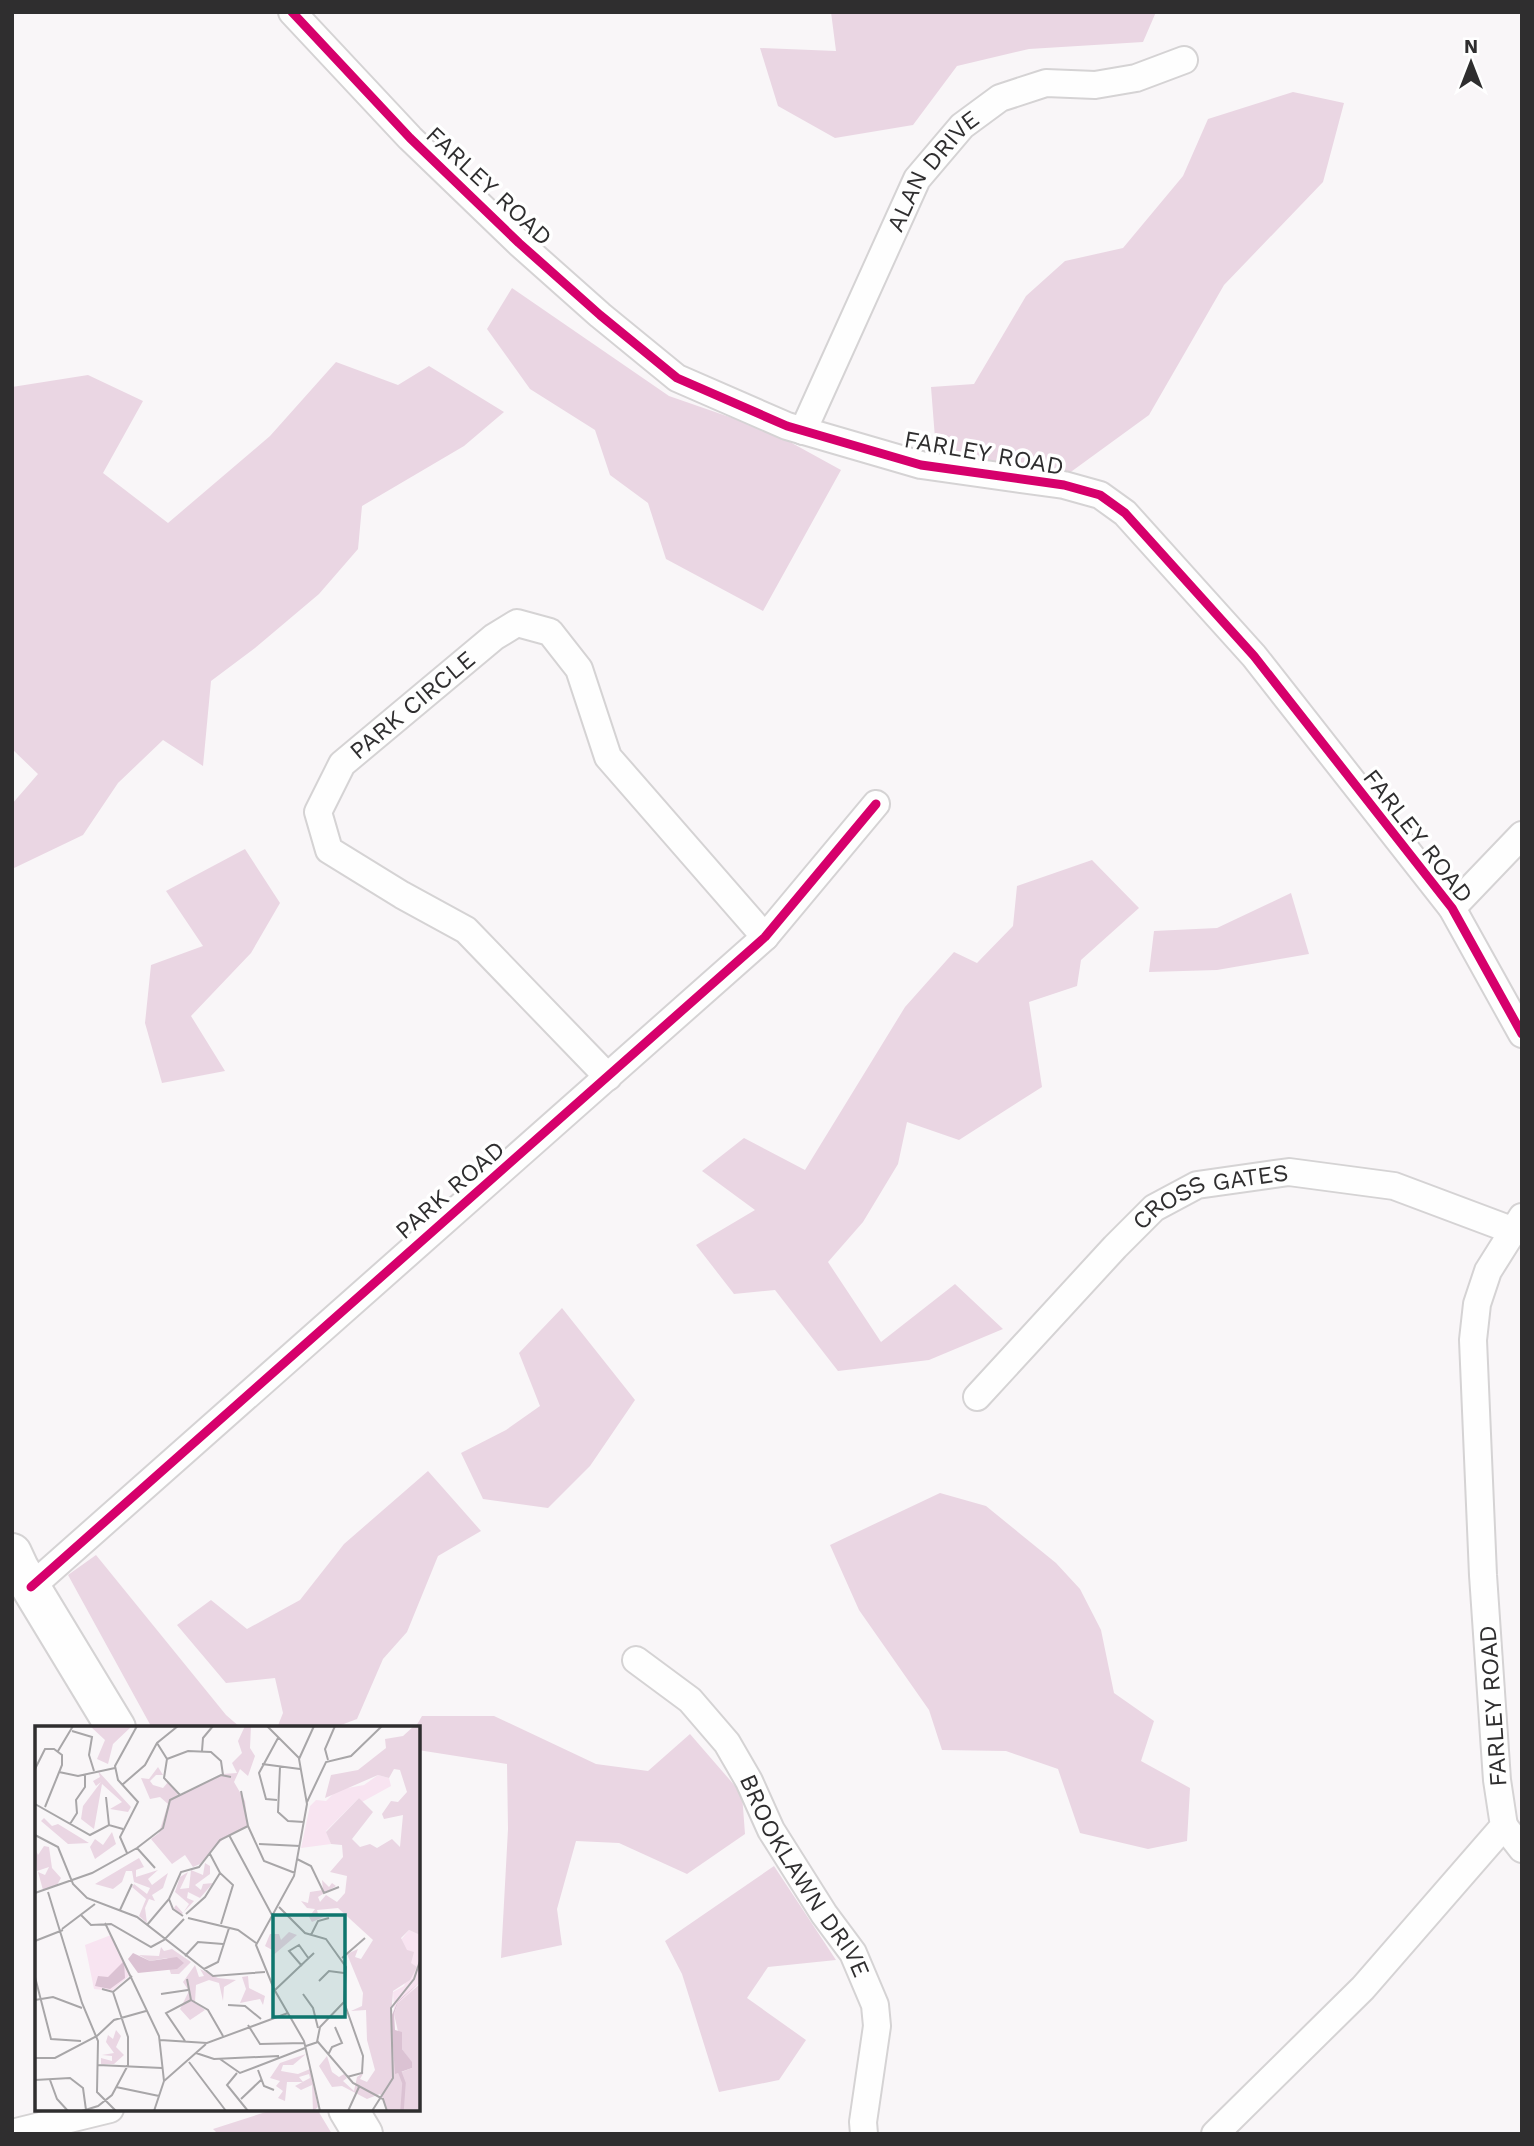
<svg xmlns="http://www.w3.org/2000/svg" width="1534" height="2146" viewBox="0 0 1534 2146" font-family="'Work Sans',sans-serif">
	<style>
		.forest { fill: #ead6e3 }
		.lines { fill: none; stroke-linecap: round; stroke-linejoin: round }
		.street-casing { stroke: #d5d3d4; stroke-width: 30 }
		.primary-casing { stroke: #d5d3d4; stroke-width: 42 }
		.street { stroke: #fefefe; stroke-width: 26 }
		.primary { stroke: #fefefe; stroke-width: 38 }
		.cycleway-casing { stroke: #fff; stroke-width: 13 }
		.cycleway { stroke: #d6006c; stroke-width: 9 }
		.labels { text-anchor: middle; dominant-baseline: central; stroke-width: 7; stroke-linejoin: round; paint-order: stroke }
		.street-label { font-size: 24px; fill: #2f2e2f; stroke: #fff }
		.inset-river { fill: none; stroke: #dbc2d3; stroke-width: 3.5 }
		.inset-road { fill: none; stroke: #a8a6a8; stroke-width: 2 }
		.view { fill: #0f766e; fill-opacity: 0.15; stroke: #0f766e; stroke-width: 3.5 }
		.inset-edge { fill: none; stroke: #2f2e2f; stroke-width: 3.5 }
	</style>
	<rect width="100%" height="100%" fill="#f9f6f8"/>
	<g class="forest">
		<path d="M 831,12 L 1156,12 L 1143,42 L 1029,49 L 957,66 L 913,125 L 835,138 L 778,106 L 760,48 L 836,51 Z"/>
		<path d="M 1293,92 L 1344,103 L 1323,182 L 1224,285 L 1149,415 L 1068,474 L 936,451 L 931,387 L 974,384 L 1026,296 L 1065,261 L 1123,248 L 1183,176 L 1208,119 Z"/>
		<path d="M 512,288 L 669,396 L 770,431 L 841,470 L 763,611 L 666,559 L 648,503 L 610,475 L 595,430 L 530,389 L 487,329 Z"/>
		<path d="M 336,362 L 398,385 L 429,366 L 504,412 L 464,446 L 362,506 L 358,549 L 319,594 L 255,648 L 211,681 L 203,766 L 163,740 L 118,783 L 83,835 L 12,869 L 12,804 L 38,774 L 12,749 L 12,387 L 88,375 L 143,401 L 103,473 L 168,523 L 270,436 Z"/>
		<path d="M 245,849 L 280,903 L 251,953 L 191,1016 L 225,1071 L 162,1083 L 145,1023 L 151,965 L 203,946 L 166,891 Z"/>
		<path d="M 1092,860 L 1139,908 L 1081,960 L 1077,986 L 1029,1002 L 1042,1087 L 959,1140 L 907,1122 L 898,1164 L 863,1222 L 828,1262 L 881,1342 L 955,1284 L 1003,1329 L 929,1360 L 838,1371 L 775,1290 L 734,1294 L 696,1245 L 755,1210 L 702,1171 L 744,1138 L 805,1170 L 905,1007 L 954,952 L 977,963 L 1013,926 L 1017,886 Z"/>
		<path d="M 1291,893 L 1309,954 L 1217,970 L 1149,972 L 1154,931 L 1217,928 Z"/>
		<path d="M 562,1308 L 635,1400 L 590,1466 L 548,1508 L 483,1499 L 461,1453 L 506,1430 L 540,1406 L 519,1353 Z"/>
		<path d="M 428,1471 L 481,1531 L 438,1556 L 407,1632 L 383,1659 L 357,1719 L 333,1728 L 277,1728 L 283,1713 L 275,1678 L 226,1683 L 177,1625 L 211,1600 L 247,1629 L 300,1600 L 344,1544 Z"/>
		<path d="M 940,1493 L 986,1506 L 1056,1563 L 1080,1589 L 1101,1630 L 1114,1693 L 1154,1721 L 1141,1761 L 1190,1788 L 1187,1841 L 1148,1849 L 1080,1833 L 1058,1769 L 1006,1751 L 942,1750 L 929,1710 L 859,1610 L 830,1545 Z"/>
		<path d="M 96,1555 L 226,1715 L 241,1728 L 152,1728 L 68,1575 Z"/>
		<path d="M 422,1716 L 494,1716 L 596,1764 L 648,1771 L 690,1734 L 742,1794 L 745,1834 L 687,1874 L 619,1843 L 576,1841 L 557,1909 L 562,1945 L 501,1958 L 508,1829 L 507,1764 L 418,1750 L 418,1728 L 415,1728 Z"/>
		<path d="M 774,1866 L 836,1960 L 768,1967 L 747,1998 L 806,2040 L 779,2080 L 719,2092 L 682,1974 L 665,1941 Z"/>
		<path d="M 275,2109 L 317,2109 L 332,2134 L 218,2134 L 213,2129 Z"/>
	</g>
	<g class="lines">
		<defs>
			<g id="street">
				<path d="M 292,12 L 410,138 L 519,243 L 600,315 L 677,378 L 787,426 L 921,465 L 1064,485 L 1100,495 L 1125,513 L 1254,656 L 1452,908 L 1522,1034"/>
				<path id="s1" d="M 803,431 L 917,179 L 962,126 L 1000,98 L 1046,83 L 1095,85 L 1136,78 L 1184,60"/>
				<path d="M 1452,908 L 1522,835"/>
				<path id="s2" d="M 608,1077 L 466,930 L 402,895 L 329,850 L 318,812 L 342,764 L 494,637 L 517,623 L 550,632 L 579,669 L 608,757 L 765,937"/>
				<path id="s3" d="M 977,1397 L 1115,1247 L 1154,1208 L 1197,1185 L 1289,1172 L 1394,1186 L 1514,1231"/>
				<path d="M 31,1587 L 765,937 L 876,804"/>
				<path id="s4" d="M 636,1660 L 690,1700 L 727,1743 L 749,1781 L 771,1830 L 824,1914 L 853,1953 L 875,2005 L 877,2026 L 863,2122 L 864,2134"/>
				<path d="M 1504,1826 L 1522,1849"/>
				<path d="M 12,2133 L 110,2109"/>
				<path d="M 1215,2134 L 1363,1988 L 1504,1826 L 1497,1780 L 1483,1575 L 1473,1340 L 1477,1304 L 1488,1271 L 1522,1217"/>
			</g>
			<g id="primary">
				<path d="M 12,1553 L 19,1568 L 116,1728"/>
				<path d="M 348,2109 L 363,2134"/>
			</g>
		</defs>
		<use href="#street" class="street-casing"/>
		<use href="#primary" class="primary-casing"/>
		<use href="#street" class="street"/>
		<use href="#primary" class="primary"/>
		<defs>
			<g id="cycleway">
				<path d="M 292,12 L 410,138 L 519,243 L 600,315 L 677,378 L 787,426 L 921,465 L 1064,485 L 1100,495 L 1125,513 L 1254,656 L 1452,908 L 1522,1034"/>
				<path d="M 31,1587 L 765,937 L 876,804"/>
			</g>
		</defs>
		<use href="#cycleway" class="cycleway-casing"/>
		<use href="#cycleway" class="cycleway"/>
	</g>
	<g class="labels">
		<g class="street-label">
			<text stroke="none"><textPath href="#s1" startOffset="292">ALAN DRIVE</textPath></text>
			<text transform="translate(489 186) rotate(43)">FARLEY ROAD</text>
			<text transform="translate(984 453) rotate(10)">FARLEY ROAD</text>
			<text stroke="none"><textPath href="#s2" startOffset="548">PARK CIRCLE</textPath></text>
			<text transform="translate(1418 836) rotate(52)">FARLEY ROAD</text>
			<text transform="translate(450 1190) rotate(-41)">PARK ROAD</text>
			<text stroke="none"><textPath href="#s3" startOffset="317">CROSS GATES</textPath></text>
			<text transform="translate(1493 1706) rotate(-94)">FARLEY ROAD</text>
			<text stroke="none"><textPath href="#s4" startOffset="278">BROOKLAWN DRIVE</textPath></text>
		</g>
	</g>
	<g transform="translate(35 1726)">
		<rect width="385" height="385" fill="#f9f6f8"/>
		<path d="M 343,49 L 354,52 L 356,60 L 327,76 L 324,72 L 291,105 L 296,118 L 266,122 L 275,80 L 281,74 L 291,75 L 302,64 L 329,59 ZM 374,204 L 385,209 L 385,256 L 359,284 L 358,266 L 369,260 L 376,238 L 365,215 ZM 76,209 L 95,249 L 77,265 L 59,263 L 50,219 Z" fill="#f8e4f1"/>
		<path d="M 55,0 L 97,0 L 78,18 L 73,38 L 62,33 L 70,14 ZM 210,0 L 216,0 L 215,22 L 220,30 L 213,50 L 205,43 L 199,56 L 210,75 L 213,101 L 190,111 L 165,138 L 158,141 L 150,129 L 137,138 L 116,113 L 124,107 L 133,78 L 125,71 L 115,73 L 106,52 L 114,53 L 123,41 L 128,49 L 121,49 L 115,55 L 118,59 L 128,62 L 133,56 L 144,70 L 188,48 L 202,47 L 197,37 L 207,27 L 203,15 ZM 379,0 L 385,0 L 385,209 L 374,204 L 366,212 L 372,224 L 379,226 L 376,237 L 382,241 L 375,254 L 358,265 L 356,291 L 364,347 L 377,342 L 377,337 L 367,323 L 359,288 L 363,277 L 385,258 L 385,385 L 353,385 L 345,368 L 332,373 L 307,360 L 297,361 L 284,340 L 292,330 L 297,346 L 304,351 L 309,348 L 312,352 L 308,355 L 319,365 L 322,351 L 329,346 L 325,353 L 332,356 L 340,344 L 332,314 L 331,284 L 316,285 L 327,280 L 328,267 L 312,228 L 323,223 L 320,231 L 326,233 L 338,214 L 303,182 L 282,184 L 283,188 L 293,189 L 277,196 L 274,191 L 280,183 L 272,182 L 266,175 L 273,177 L 275,166 L 288,164 L 287,154 L 294,161 L 297,157 L 301,160 L 283,171 L 285,176 L 291,169 L 302,176 L 310,167 L 312,150 L 295,146 L 308,131 L 307,119 L 296,118 L 291,106 L 324,72 L 338,86 L 317,113 L 325,121 L 335,118 L 342,122 L 357,113 L 365,121 L 368,89 L 349,93 L 347,88 L 356,75 L 363,76 L 372,66 L 365,44 L 359,43 L 354,52 L 343,49 L 290,72 L 296,49 L 323,44 L 351,22 L 350,13 L 368,10 ZM 63,45 L 96,81 L 93,86 L 75,83 L 87,76 L 67,58 L 59,103 L 46,93 L 48,80 L 66,56 L 61,60 L 58,55 L 65,51 ZM 9,92 L 17,100 L 23,98 L 54,117 L 33,118 L 6,95 ZM 77,106 L 81,118 L 60,133 L 55,121 L 60,113 L 68,119 ZM 9,120 L 14,121 L 17,142 L 26,152 L 22,159 L 8,164 L 3,146 L 10,149 L 14,141 L 2,145 L 0,122 L 3,129 ZM 104,132 L 109,141 L 101,144 L 101,151 L 123,144 L 113,153 L 117,159 L 133,147 L 128,162 L 117,169 L 120,175 L 114,173 L 110,182 L 112,197 L 104,190 L 111,173 L 97,161 L 99,158 L 112,168 L 115,162 L 99,156 L 97,145 L 91,145 L 87,156 L 78,163 L 60,158 ZM 170,137 L 175,140 L 175,148 L 160,159 L 166,164 L 168,158 L 178,157 L 165,172 L 153,166 L 152,172 L 159,175 L 146,189 L 139,182 L 141,179 L 148,187 L 154,178 L 140,166 L 145,151 L 153,146 L 145,163 L 154,162 L 156,144 L 168,149 ZM 254,206 L 262,209 L 236,231 L 239,225 L 230,220 L 235,208 L 244,208 L 246,214 ZM 126,221 L 129,225 L 137,223 L 156,236 L 144,248 L 136,248 L 134,242 L 142,243 L 132,232 L 115,235 L 104,229 L 124,230 ZM 160,239 L 164,251 L 169,250 L 165,243 L 183,252 L 201,254 L 189,261 L 188,275 L 184,257 L 174,254 L 161,259 L 160,276 L 170,284 L 155,294 L 145,283 L 154,265 L 148,256 ZM 213,250 L 214,262 L 230,270 L 228,279 L 225,273 L 205,277 L 211,263 L 207,251 ZM 81,304 L 86,310 L 81,321 L 89,329 L 79,338 L 66,338 L 66,332 L 77,335 L 77,330 L 67,329 L 79,327 L 71,316 L 73,309 L 78,313 ZM 271,328 L 258,339 L 248,339 L 246,345 L 263,348 L 275,343 L 283,381 L 278,385 L 277,359 L 266,364 L 260,360 L 275,352 L 274,348 L 264,351 L 268,356 L 252,356 L 250,375 L 243,372 L 248,365 L 241,360 L 245,355 L 235,352 L 245,337 Z" fill="#ead6e3"/>
		<path d="M 98,227 L 115,235 L 142,231 L 149,237 L 142,243 L 103,247 L 93,233 ZM 89,235 L 90,252 L 75,263 L 60,260 L 63,250 L 73,251 ZM 385,256 L 363,276 L 359,288 L 360,304 L 367,306 L 367,323 L 377,336 L 377,342 L 360,348 L 356,291 L 363,275 Z" fill="#dbc2d3"/>
		<path class="inset-river" d="M 364,344 L 369,357 L 367,385"/>
		<path class="inset-road" d="M 232,0 L 264,32M 279,0 L 264,33 L 272,78 L 259,150 L 221,219 L 239,263 L 269,315 L 285,385M 37,5 L 57,11 L 54,29 L 59,45M 122,17 L 132,33 L 129,52 L 145,69M 23,25 L 38,0M 167,25 L 168,12 L 178,0M 132,33 L 153,25 L 176,26 L 186,35 L 188,49M 293,34 L 290,23 L 300,0M 227,38 L 265,43M 245,41 L 243,86 L 253,95 L 269,96M 0,43 L 10,23 L 19,23 L 27,29 L 27,39 L 10,81M 24,46 L 43,50 L 80,42M 87,59 L 110,39 L 122,17 L 143,0M 206,65 L 213,100M 71,71 L 74,99M 242,74 L 231,73 L 224,47 L 243,12M 272,76 L 291,36 L 316,30 L 347,0M 0,78 L 55,109 L 74,99 L 88,103M 35,98 L 42,87 L 41,74 L 50,61 L 50,49M 213,100 L 229,135 L 260,147M 0,109 L 23,121 L 38,158 L 52,172 L 102,191 L 178,250 L 230,246M 194,109 L 237,189M 224,118 L 265,120M 102,122 L 120,142M 92,127 L 85,111 L 103,76 L 83,54 L 80,40 L 102,0M 175,128 L 185,147 L 198,159 L 186,198M 262,133 L 276,140 L 289,167 L 304,161M 13,166 L 47,277 L 63,315 L 62,366 L 81,385M 0,167 L 57,147 L 102,122 L 128,102 L 135,74 L 186,49 L 196,51M 134,173 L 138,183 L 148,190M 244,181 L 270,207 L 291,213 L 311,241 L 309,276 L 285,301 L 282,316M 85,184 L 97,158M 151,188 L 170,171 L 185,147M 46,189 L 56,199 L 76,198 L 116,221 L 129,214 L 149,193M 153,192 L 203,204 L 221,217M 70,197 L 124,310 L 129,355M 112,199 L 134,173 L 146,146 L 164,141 L 185,114 L 213,100M 27,203 L 60,178M 276,209 L 283,195 L 294,192M 0,215 L 28,204M 150,230 L 163,216 L 188,218M 307,232 L 330,212M 267,240 L 254,225 L 264,219 L 274,233M 169,243 L 183,236 L 194,202M 0,251 L 16,313 L 46,315M 152,253 L 156,274M 284,255 L 294,245 L 309,247M 67,263 L 78,266 L 97,250M 240,264 L 279,227M 126,268 L 153,264M 268,268 L 278,282 L 283,302M 0,274 L 18,271 L 47,282M 156,274 L 173,284 L 188,310M 309,276 L 328,330 L 327,347 L 312,351M 193,279 L 210,280 L 226,293M 213,299 L 225,318 L 269,317M 125,314 L 172,317 L 253,287M 150,315 L 131,287 L 156,274M 271,320 L 283,316 L 318,357 L 348,373 L 352,385M 161,327 L 179,333 L 244,330M 293,329 L 297,321 L 307,317 L 300,301M 0,332 L 20,332 L 62,310 L 79,294 L 111,285M 185,333 L 205,347 L 270,322M 154,336 L 191,385M 63,339 L 127,342M 223,344 L 229,360 L 239,364M 202,347 L 192,359 L 213,385M 0,354 L 35,352 L 48,362 L 51,384M 15,354 L 22,373 L 33,385M 81,361 L 124,370M 206,373 L 226,354M 47,385 L 63,380 L 77,369 L 93,339 L 93,311 L 78,266M 119,385 L 129,355 L 171,318M 313,385 L 324,361M 337,385 L 358,352 L 356,282 L 379,253 L 385,235"/>
		<path class="view" d="M 238,189 L 310,189 L 310,291 L 238,291 Z"/>
		<rect width="385" height="385" class="inset-edge"/>
	</g>
	<rect width="1534" height="2146" fill="none" stroke="#2f2e2f" stroke-width="28"/>
	<g transform="translate(1471 63)" stroke="#ffffff" stroke-width="5" paint-order="stroke">
	<path d="M0-5L12 26L0 18L-12 26Z" fill="#2f2e2f"/>
	<text y="-10" font-size="19" font-weight="bold" text-anchor="middle" fill="#2f2e2f">N</text>
	</g>
</svg>
